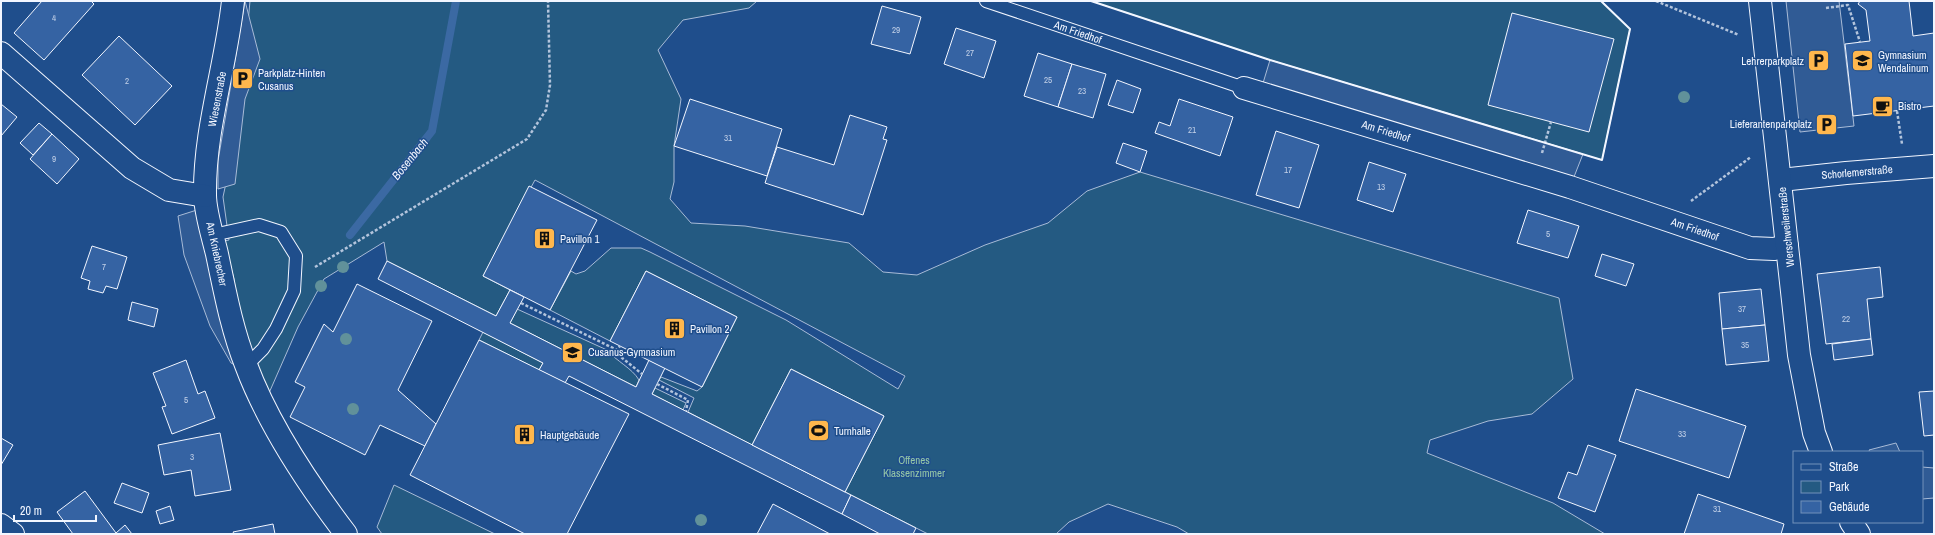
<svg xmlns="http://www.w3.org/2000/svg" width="1935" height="535" viewBox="0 0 1935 535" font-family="'Archivo Narrow',sans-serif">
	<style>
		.green { fill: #245a82; stroke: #a8bbd7 }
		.parking { fill: #305b95; stroke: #a8bbd7 }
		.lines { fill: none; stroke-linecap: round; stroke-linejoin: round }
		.stream { stroke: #3b69a3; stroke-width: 8 }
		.building { fill: #3563a3; stroke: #f2f6ff }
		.lane-casing { stroke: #f2f6ff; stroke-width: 14 }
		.street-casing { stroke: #f2f6ff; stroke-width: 24 }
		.secondary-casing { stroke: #f2f6ff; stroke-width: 24 }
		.path { stroke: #b3c4dc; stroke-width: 2.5; stroke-dasharray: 3 2; stroke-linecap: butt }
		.lane { stroke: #1f4e8c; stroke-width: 12 }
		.street { stroke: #1f4e8c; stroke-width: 22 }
		.secondary { stroke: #1f4e8c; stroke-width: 22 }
		.wall { stroke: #f2f6ff; stroke-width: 2 }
		.tree { fill: #61919a }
		.labels { text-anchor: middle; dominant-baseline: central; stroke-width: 3; stroke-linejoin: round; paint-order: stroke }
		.number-label { font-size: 9px; fill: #c3d1e8 }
		.street-label { font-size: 11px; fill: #f2f6ff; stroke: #1f4e8c }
		.poi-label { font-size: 11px; fill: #f2f6ff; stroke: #1f4e8c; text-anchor: start }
		.park-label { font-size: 11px; fill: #97c8a6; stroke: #1f4e8c }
		.water-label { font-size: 12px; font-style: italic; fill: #f2f6ff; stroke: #1f4e8c }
	</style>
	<rect width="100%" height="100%" fill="#1f4e8c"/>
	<g class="green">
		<path d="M 250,1 L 757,1 L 749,8 L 683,20 L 658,50 L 681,99 L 674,146 L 674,182 L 670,199 L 691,223 L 745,226 L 849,243 L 883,272 L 917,275 L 985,245 L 1048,223 L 1087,191 L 1140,172 L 1559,298 L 1573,379 L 1532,414 L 1488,421 L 1430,440 L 1427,453 L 1553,503 L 1605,534 L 1189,534 L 1177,527 L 1108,504 L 1069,522 L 1056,534 L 928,534 L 845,492 L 884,416 L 791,369 L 752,445 L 688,412 L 694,398 L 659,380 L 661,377 L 697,391 L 702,387 L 737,317 L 646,271 L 610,341 L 550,310 L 571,271 L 576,274 L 585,271 L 611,248 L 641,248 L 650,252 L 786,320 L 898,389 L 905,376 L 535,180 L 483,276 L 510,290 L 496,316 L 387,261 L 384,242 L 324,279 L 298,327 L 269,393 L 248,343 L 238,314 L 234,279 L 224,241 L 229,240 L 223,197 L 239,122 Z"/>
		<path d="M 1091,1 L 1601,1 L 1630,29 L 1602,160 L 1270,60 Z"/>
		<path d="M 517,309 L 607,350 C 616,361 632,368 639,380 L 636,387 L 510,323 Z"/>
		<path d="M 483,332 L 543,363 L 539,370 L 479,340 Z"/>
		<path d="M 655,388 L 686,403 L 683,410 L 652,394 Z"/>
		<path d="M 394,485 L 495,534 L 382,534 L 377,527 Z"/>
	</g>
	<g class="parking">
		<path d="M 245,1 L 260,59 L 245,99 L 235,184 L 218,189 L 218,161 Z"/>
		<path d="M 1786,1 L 1839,1 L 1854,126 L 1800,132 Z"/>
		<path d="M 1270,60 L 1583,154 L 1570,187 L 1260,93 Z"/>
		<path d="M 200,209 L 243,369 L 231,363 L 210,326 L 184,255 L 178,216 Z"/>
		<path d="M 1896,443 L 1900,452 L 1870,452 L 1869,450 Z"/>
		<path d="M 1922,467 L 1934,468 L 1934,498 L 1922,499 Z"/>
	</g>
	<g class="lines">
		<path class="stream" d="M 350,235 L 432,131 L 456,1"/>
	</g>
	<g class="building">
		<path d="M 42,1 L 91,1 L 94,4 L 44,60 L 14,33 Z"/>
		<path d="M 1860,1 L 1909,1 L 1913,36 L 1934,33 L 1934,106 L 1853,116 L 1845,44 L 1870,41 L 1866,10 L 1858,4 Z"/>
		<path d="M 882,6 L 921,17 L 910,54 L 871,44 Z"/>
		<path d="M 1512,13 L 1614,39 L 1589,132 L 1488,105 Z"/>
		<path d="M 956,28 L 996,41 L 984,78 L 944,64 Z"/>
		<path d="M 119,36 L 172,86 L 135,125 L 82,75 Z"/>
		<path d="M 1038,53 L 1072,64 L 1058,107 L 1024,96 Z"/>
		<path d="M 1072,64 L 1106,74 L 1093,118 L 1058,107 Z"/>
		<path d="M 1117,80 L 1141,89 L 1133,113 L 1108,105 Z"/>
		<path d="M 690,99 L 782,129 L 767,176 L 674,146 Z"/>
		<path d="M 1179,99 L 1233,117 L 1220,156 L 1155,133 L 1159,122 L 1170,126 Z"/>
		<path d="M 1,104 L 17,117 L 1,136 Z"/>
		<path d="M 850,115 L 887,127 L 883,139 L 887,140 L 863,215 L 765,183 L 777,147 L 834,165 Z"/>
		<path d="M 39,123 L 52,134 L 33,155 L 20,143 Z"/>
		<path d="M 1276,131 L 1319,145 L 1299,208 L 1256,195 Z"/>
		<path d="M 52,134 L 79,159 L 57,184 L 30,159 Z"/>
		<path d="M 1123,143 L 1147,151 L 1140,172 L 1116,163 Z"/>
		<path d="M 1369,162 L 1406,174 L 1393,212 L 1357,200 Z"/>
		<path d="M 529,186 L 597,220 L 550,310 L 483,276 Z"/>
		<path d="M 1528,210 L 1579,226 L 1568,258 L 1517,243 Z"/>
		<path d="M 92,246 L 127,257 L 117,289 L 106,286 L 103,293 L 88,289 L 90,281 L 81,278 Z"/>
		<path d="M 1602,254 L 1634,264 L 1626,286 L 1595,276 Z"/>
		<path d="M 387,261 L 496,316 L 510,290 L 524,297 L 510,323 L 636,387 L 649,360 L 665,368 L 652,394 L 851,495 L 842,514 L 569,376 L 565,383 L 539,370 L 543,363 L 378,279 Z"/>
		<path d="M 1880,267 L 1883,297 L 1867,299 L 1871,339 L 1826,344 L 1817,274 Z"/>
		<path d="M 646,271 L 737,317 L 702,387 L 610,341 Z"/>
		<path d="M 357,284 L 432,321 L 398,390 L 436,424 L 425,446 L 380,425 L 365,455 L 290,417 L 305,387 L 295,382 L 324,324 L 333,332 Z"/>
		<path d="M 1761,289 L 1765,325 L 1722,329 L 1719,293 Z"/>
		<path d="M 132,302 L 158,309 L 154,327 L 128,320 Z"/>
		<path d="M 1765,325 L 1769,361 L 1726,365 L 1722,329 Z"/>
		<path d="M 1871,339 L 1873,355 L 1834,360 L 1832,344 Z"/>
		<path d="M 479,340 L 629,414 L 567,534 L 525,534 L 410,475 Z"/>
		<path d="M 186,360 L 198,394 L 205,391 L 215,418 L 172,434 L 162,407 L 166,406 L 153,373 Z"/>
		<path d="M 791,369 L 884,416 L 845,492 L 752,445 Z"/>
		<path d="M 1636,389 L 1746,426 L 1729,478 L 1619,441 Z"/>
		<path d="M 1934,391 L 1934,435 L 1924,436 L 1919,392 Z"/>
		<path d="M 220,433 L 231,490 L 195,496 L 191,470 L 164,475 L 158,445 Z"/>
		<path d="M 1,438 L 13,445 L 1,465 Z"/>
		<path d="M 1588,445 L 1616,455 L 1595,512 L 1558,498 L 1568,472 L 1577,475 Z"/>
		<path d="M 122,483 L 149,493 L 142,513 L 114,503 Z"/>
		<path d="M 85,491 L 116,533 L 114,534 L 73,534 L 57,512 Z"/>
		<path d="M 1698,494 L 1784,524 L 1781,534 L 1684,534 Z"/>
		<path d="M 851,495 L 916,528 L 913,534 L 880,534 L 842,514 Z"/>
		<path d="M 773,504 L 830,534 L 757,534 Z"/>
		<path d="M 170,506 L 174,520 L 160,524 L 156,511 Z"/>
		<path d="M 273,524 L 275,534 L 234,534 L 233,532 Z"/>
		<path d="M 125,525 L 132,534 L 114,534 L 116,533 Z"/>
	</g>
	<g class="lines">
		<defs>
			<g id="lane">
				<path d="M 986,1 L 1244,88"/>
				<path d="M 213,235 L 259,225 L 281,232 L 296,256 L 294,291 L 276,329 L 263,349 L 246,366"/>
			</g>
			<g id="street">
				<path d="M 233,1 C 226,66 204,130 205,195 C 205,212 213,237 217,254 C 225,292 232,330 246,365 C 268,424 308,484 346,534"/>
				<path d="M 1,53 L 132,168 L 169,190 L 205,196"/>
				<path d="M 1244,88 L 1570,187 L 1750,248 L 1774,249 L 1787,246"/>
				<path d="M 1781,180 L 1846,173 L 1934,166"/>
				<path d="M 1,525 L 13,534"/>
			</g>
			<g id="secondary">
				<path d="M 1760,1 L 1799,355 L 1814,433 L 1821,452"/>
				<path d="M 1851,522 L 1859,534"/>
			</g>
		</defs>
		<use href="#lane" class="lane-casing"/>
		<use href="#street" class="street-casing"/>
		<use href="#secondary" class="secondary-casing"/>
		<g class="path">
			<path d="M 1656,1 L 1739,35"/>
			<path d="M 1826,8 L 1848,5 L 1860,42"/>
			<path d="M 1897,111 L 1902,144"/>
			<path d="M 1542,153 L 1551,122"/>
			<path d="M 1691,201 L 1751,157"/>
			<path d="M 315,267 L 527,139 L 546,110 L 550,85 L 548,1"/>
			<path d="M 521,303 L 617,350 L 620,346"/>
			<path d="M 617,350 L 616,353 L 642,374"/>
			<path d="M 657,384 L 688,400 L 686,411"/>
		</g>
		<use href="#lane" class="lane"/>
		<use href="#street" class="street"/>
		<use href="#secondary" class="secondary"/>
		<path class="wall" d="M 1091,1 L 1270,60 L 1602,160 L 1630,29 L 1601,1"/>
	</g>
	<g class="tree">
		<circle cx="1684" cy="97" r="6"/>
		<circle cx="343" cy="267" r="6"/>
		<circle cx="321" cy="286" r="6"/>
		<circle cx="346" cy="339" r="6"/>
		<circle cx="353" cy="409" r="6"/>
		<circle cx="701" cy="520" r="6"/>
	</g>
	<defs>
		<symbol id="parking-square" viewBox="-11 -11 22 22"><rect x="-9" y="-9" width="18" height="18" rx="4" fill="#ffb74d" stroke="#1f4e8c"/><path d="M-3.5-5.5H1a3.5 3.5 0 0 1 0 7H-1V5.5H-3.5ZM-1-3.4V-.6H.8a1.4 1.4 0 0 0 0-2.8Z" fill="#111"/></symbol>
		<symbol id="school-square" viewBox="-11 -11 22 22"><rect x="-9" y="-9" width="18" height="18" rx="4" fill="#ffb74d" stroke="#1f4e8c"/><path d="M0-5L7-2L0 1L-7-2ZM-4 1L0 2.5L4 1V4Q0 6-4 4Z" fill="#111"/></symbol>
		<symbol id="cafe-square" viewBox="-11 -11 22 22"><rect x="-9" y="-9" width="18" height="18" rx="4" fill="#ffb74d" stroke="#1f4e8c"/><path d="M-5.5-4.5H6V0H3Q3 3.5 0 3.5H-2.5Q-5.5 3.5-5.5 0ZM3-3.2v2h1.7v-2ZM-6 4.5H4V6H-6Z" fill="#111"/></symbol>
		<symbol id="building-square" viewBox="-11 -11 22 22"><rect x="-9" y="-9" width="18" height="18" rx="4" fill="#ffb74d" stroke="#1f4e8c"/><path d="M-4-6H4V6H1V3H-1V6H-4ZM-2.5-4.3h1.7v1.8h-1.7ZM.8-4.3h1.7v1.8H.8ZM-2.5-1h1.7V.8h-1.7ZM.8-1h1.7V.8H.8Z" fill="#111"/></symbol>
		<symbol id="stadium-square" viewBox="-11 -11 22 22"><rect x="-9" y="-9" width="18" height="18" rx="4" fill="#ffb74d" stroke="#1f4e8c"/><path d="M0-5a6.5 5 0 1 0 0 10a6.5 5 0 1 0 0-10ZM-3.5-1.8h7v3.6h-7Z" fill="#111"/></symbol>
	</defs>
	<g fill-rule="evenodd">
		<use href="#parking-square" x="1806" y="48" width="25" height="25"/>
		<use href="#school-square" x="1850" y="48" width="25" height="25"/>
		<use href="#parking-square" x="230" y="66" width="25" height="25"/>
		<use href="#cafe-square" x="1870" y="94" width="25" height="25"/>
		<use href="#parking-square" x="1814" y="112" width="25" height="25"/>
		<use href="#building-square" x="532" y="226" width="25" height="25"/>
		<use href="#building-square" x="662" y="316" width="25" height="25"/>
		<use href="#school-square" x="560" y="340" width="25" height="25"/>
		<use href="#stadium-square" x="806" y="418" width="25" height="25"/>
		<use href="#building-square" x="512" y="422" width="25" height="25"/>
	</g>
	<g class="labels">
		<g class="number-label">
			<text x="54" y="18">4</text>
			<text x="896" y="30">29</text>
			<text x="970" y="53">27</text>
			<text x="1048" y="80">25</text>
			<text x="127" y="81">2</text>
			<text x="1082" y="91">23</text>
			<text x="1192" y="130">21</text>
			<text x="728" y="138">31</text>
			<text x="54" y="159">9</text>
			<text x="1288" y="170">17</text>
			<text x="1381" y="187">13</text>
			<text x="1548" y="234">5</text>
			<text x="104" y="267">7</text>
			<text x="1742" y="309">37</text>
			<text x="1846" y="319">22</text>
			<text x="1745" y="345">35</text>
			<text x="186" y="400">5</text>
			<text x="1682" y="434">33</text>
			<text x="192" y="457">3</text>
			<text x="1717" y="509">31</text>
		</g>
		<g class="street-label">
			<text transform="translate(1078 32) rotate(19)">Am Friedhof</text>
			<text transform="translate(217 99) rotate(-79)">Wiesenstraße</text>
			<text transform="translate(1386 131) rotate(17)">Am Friedhof</text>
			<text transform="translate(1857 172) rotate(-5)">Schorlemerstraße</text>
			<text transform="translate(1786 227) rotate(-96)">Werschweilerstraße</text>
			<text transform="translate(1695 229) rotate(19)">Am Friedhof</text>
			<text transform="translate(217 254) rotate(78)">Am Kniebrecher</text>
		</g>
		<g class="poi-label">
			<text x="1878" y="55">Gymnasium<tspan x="1878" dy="13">Wendalinum</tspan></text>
			<text x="1804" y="61" text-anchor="end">Lehrerparkplatz</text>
			<text x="258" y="73">Parkplatz-Hinten<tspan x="258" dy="13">Cusanus</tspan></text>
			<text x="1898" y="106">Bistro</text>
			<text x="1812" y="124" text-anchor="end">Lieferantenparkplatz</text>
			<text x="560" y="239">Pavillon 1</text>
			<text x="690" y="329">Pavillon 2</text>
			<text x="588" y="352">Cusanus-Gymnasium</text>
			<text x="834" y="431">Turnhalle</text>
			<text x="540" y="435">Hauptgebäude</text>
		</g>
		<g class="park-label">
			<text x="914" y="460">Offenes<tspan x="914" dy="13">Klassenzimmer</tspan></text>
		</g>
		<g class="water-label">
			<text transform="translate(410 159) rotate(-51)">Bosenbach</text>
		</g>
	</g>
	<rect width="1935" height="535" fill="none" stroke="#f2f6ff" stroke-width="4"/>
	<rect x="1793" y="451" width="130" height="72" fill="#1f4e8c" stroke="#7391ba"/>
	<rect x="1801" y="464" width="20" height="6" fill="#1f4e8c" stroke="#7391ba"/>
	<text x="1829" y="471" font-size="12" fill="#f2f6ff">Straße</text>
	<rect x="1801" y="481" width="20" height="12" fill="#245a82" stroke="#7391ba"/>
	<text x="1829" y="491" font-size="12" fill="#f2f6ff">Park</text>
	<rect x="1801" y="501" width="20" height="12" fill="#3563a3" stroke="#7391ba"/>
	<text x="1829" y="511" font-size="12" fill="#f2f6ff">Gebäude</text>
	<path d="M14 515v6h82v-6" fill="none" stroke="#f2f6ff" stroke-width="2"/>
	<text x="20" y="515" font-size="12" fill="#f2f6ff" stroke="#1f4e8c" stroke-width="3" paint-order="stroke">20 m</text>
</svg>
